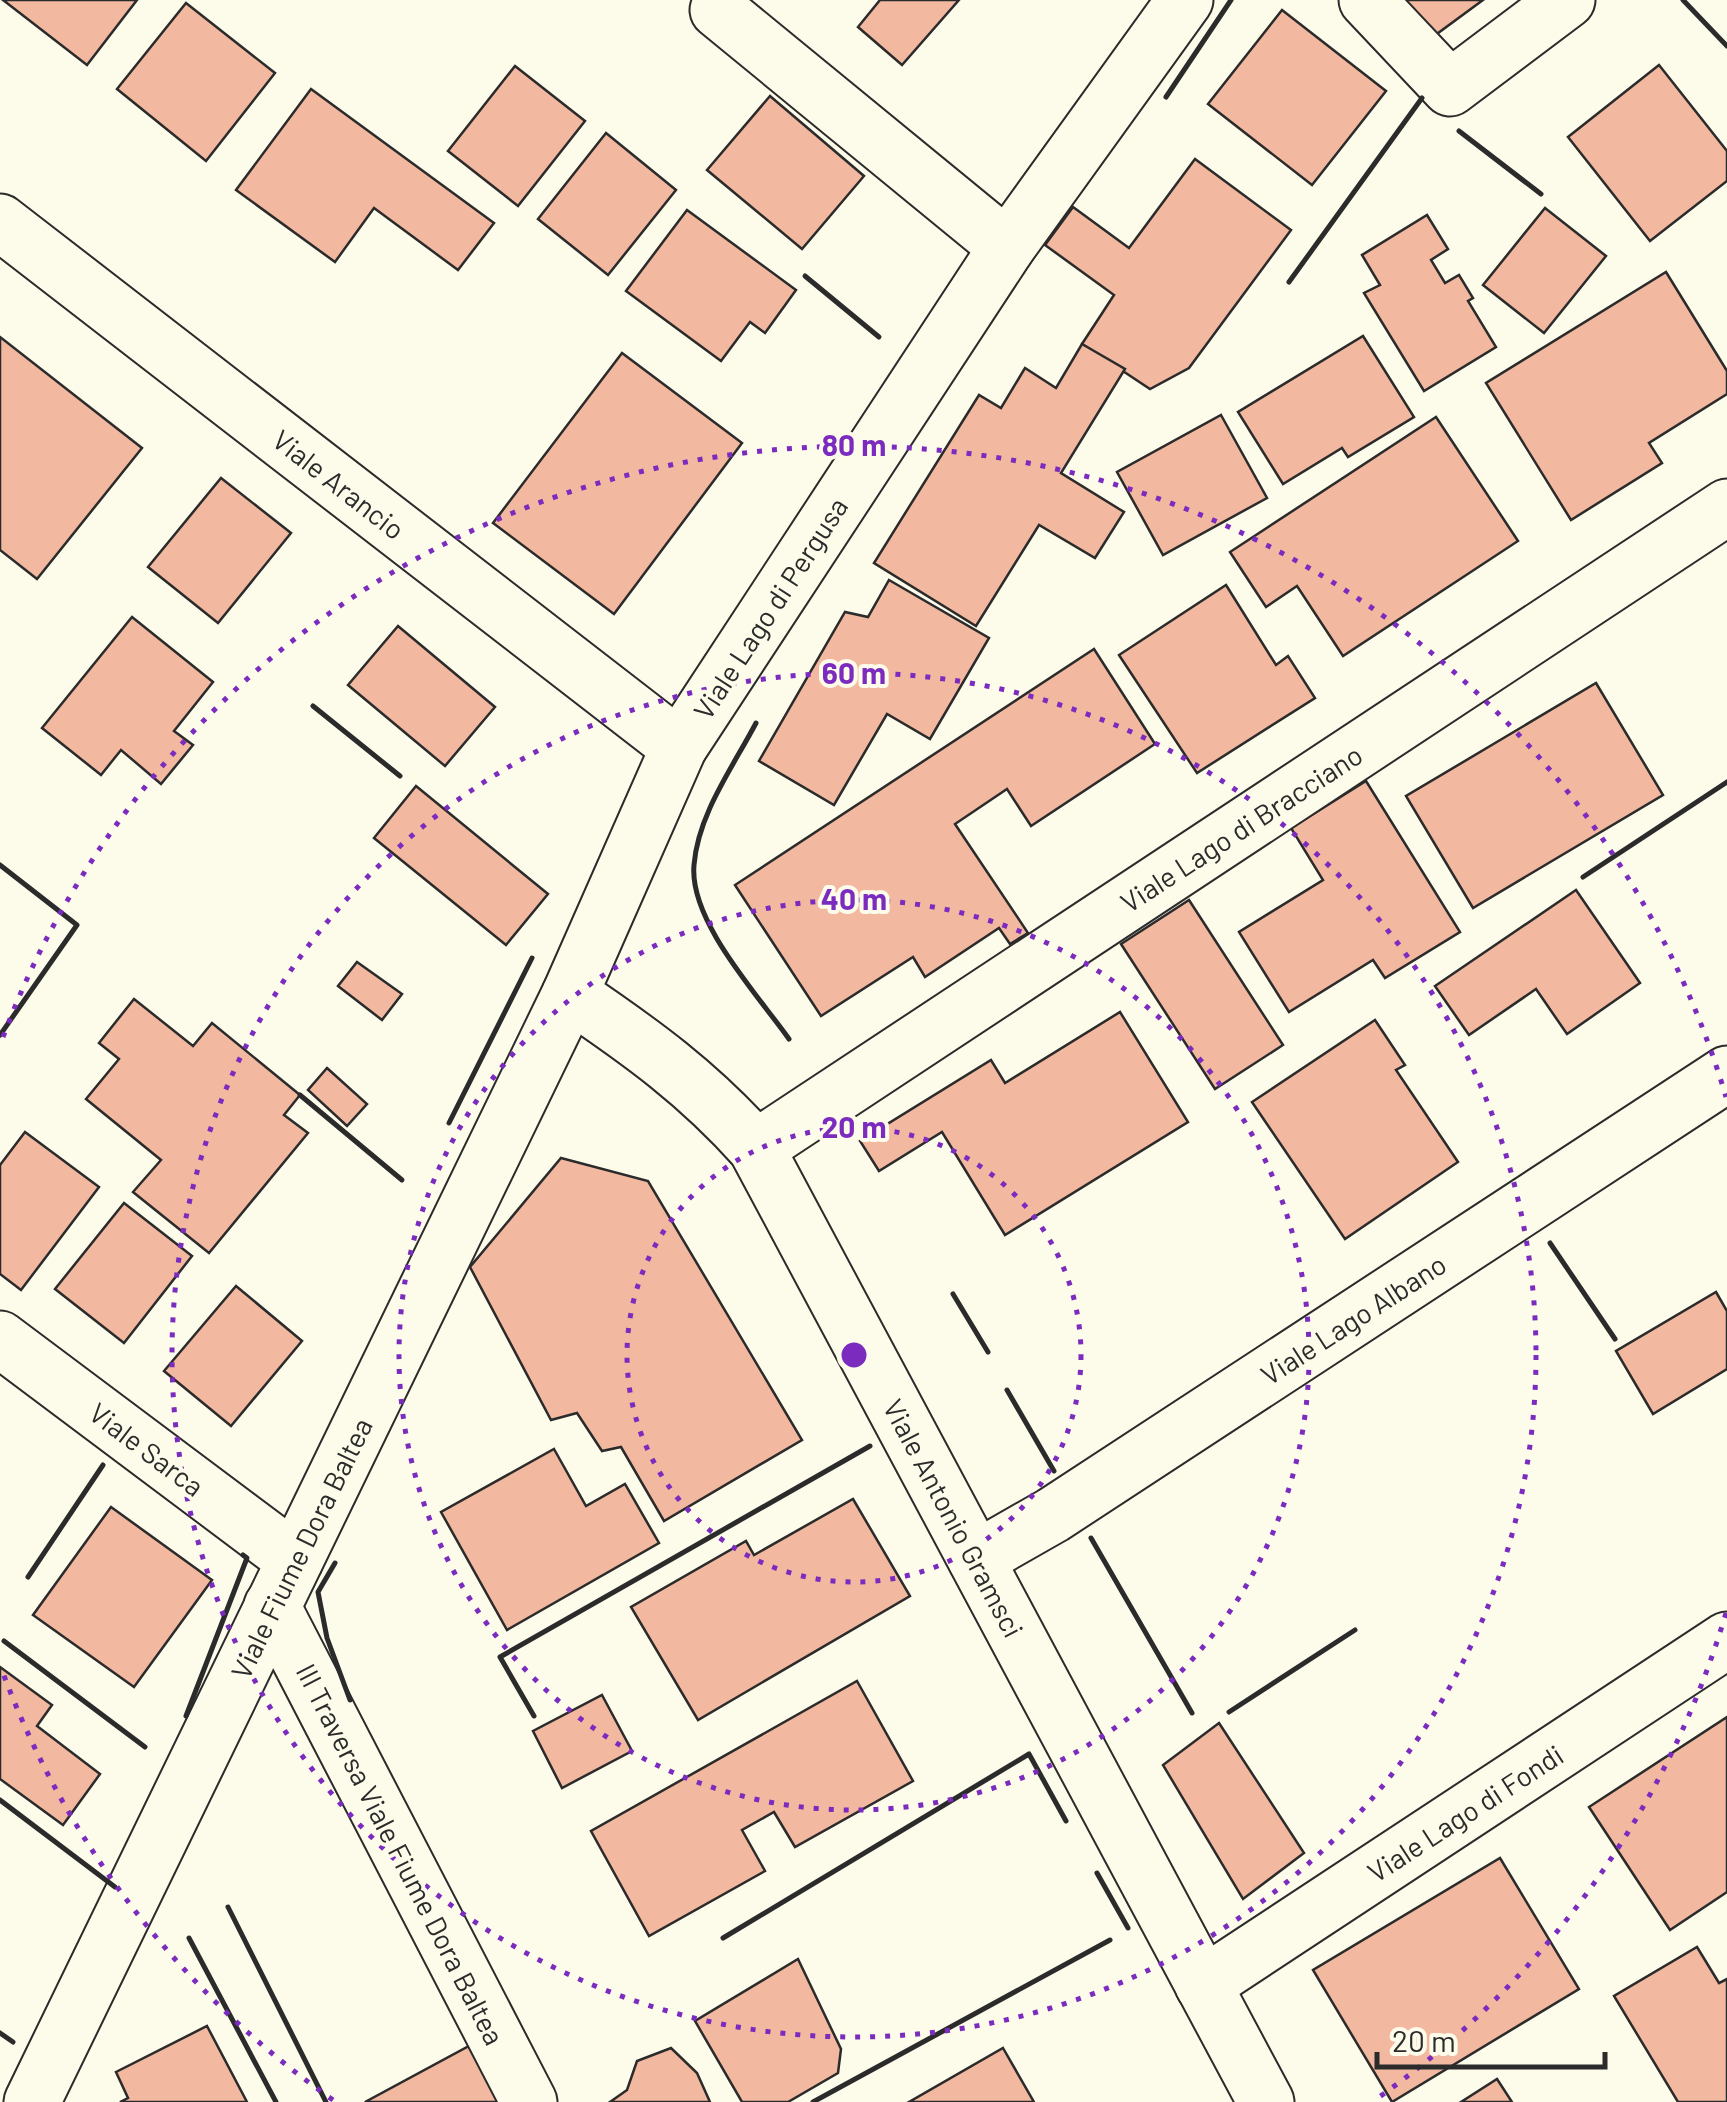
<svg xmlns="http://www.w3.org/2000/svg" width="1727" height="2102" viewBox="0 0 1727 2102" font-family="Barlow,sans-serif">
	<style>
		.building { fill: #f2b8a0; stroke: #2b2b2b; stroke-width: 2.5 }
		.lines { fill: none; stroke-linecap: round; stroke-linejoin: round }
		.minor-casing { stroke: #2b2b2b; stroke-width: 59 }
		.minor { stroke: #fdfbea; stroke-width: 55 }
		.wall { stroke: #2b2b2b; stroke-width: 5 }
		.ring { fill: none; stroke: #7b2cbf; stroke-width: 5; stroke-dasharray: 5 10 }
		.labels { text-anchor: middle; dominant-baseline: central; stroke-width: 8; stroke-linejoin: round; paint-order: stroke }
		.street-label { font-size: 28px; fill: #2b2b2b; stroke: #fdfbea }
		.centre { fill: #7b2cbf; stroke: #fdfbea; stroke-width: 5 }
		.ring-label { font-size: 30px; text-anchor: middle; font-weight: bold; fill: #7b2cbf; stroke: #fdfbea; stroke-width: 8; stroke-linejoin: round; paint-order: stroke }
	</style>
	<rect width="100%" height="100%" fill="#fdfbea"/>
	<g class="building">
		<path d="M 3,0 L 137,0 L 87,65 Z"/>
		<path d="M 959,0 L 902,65 L 858,27 L 880,0 Z"/>
		<path d="M 1398,0 L 1483,0 L 1434,36 Z"/>
		<path d="M 186,3 L 275,73 L 206,161 L 117,89 Z"/>
		<path d="M 1282,10 L 1386,91 L 1312,185 L 1208,104 Z"/>
		<path d="M 1659,65 L 1727,151 L 1727,181 L 1650,241 L 1568,137 Z"/>
		<path d="M 515,66 L 585,121 L 518,206 L 448,151 Z"/>
		<path d="M 311,89 L 494,223 L 458,270 L 374,208 L 335,262 L 236,190 Z"/>
		<path d="M 770,96 L 864,176 L 802,249 L 707,170 Z"/>
		<path d="M 606,133 L 676,190 L 608,275 L 538,219 Z"/>
		<path d="M 1195,159 L 1291,230 L 1189,368 L 1150,389 L 1082,344 L 1114,295 L 1045,245 L 1073,207 L 1129,248 Z"/>
		<path d="M 1545,208 L 1606,256 L 1544,333 L 1483,285 Z"/>
		<path d="M 687,210 L 796,290 L 765,333 L 750,322 L 721,361 L 626,291 Z"/>
		<path d="M 1427,215 L 1448,249 L 1431,260 L 1445,283 L 1459,275 L 1473,298 L 1468,301 L 1496,347 L 1424,391 L 1364,293 L 1380,285 L 1362,255 Z"/>
		<path d="M 1666,272 L 1727,371 L 1727,394 L 1649,443 L 1662,463 L 1571,520 L 1486,383 Z"/>
		<path d="M 1363,336 L 1414,417 L 1348,457 L 1342,448 L 1283,484 L 1238,412 Z"/>
		<path d="M 0,337 L 142,448 L 37,579 L 0,550 Z"/>
		<path d="M 1082,344 L 1125,369 L 1061,473 L 1124,512 L 1095,558 L 1039,525 L 976,626 L 874,563 L 979,395 L 1001,408 L 1025,368 L 1056,388 Z"/>
		<path d="M 622,353 L 742,443 L 614,614 L 493,523 Z"/>
		<path d="M 1221,415 L 1267,498 L 1163,555 L 1117,472 Z"/>
		<path d="M 1436,417 L 1518,541 L 1343,656 L 1297,586 L 1266,607 L 1230,552 Z"/>
		<path d="M 221,478 L 291,533 L 218,623 L 148,567 Z"/>
		<path d="M 889,580 L 989,638 L 930,739 L 887,714 L 834,805 L 759,761 L 845,612 L 868,617 Z"/>
		<path d="M 1226,585 L 1276,665 L 1288,656 L 1315,698 L 1197,773 L 1119,655 Z"/>
		<path d="M 132,617 L 213,682 L 174,731 L 193,745 L 161,784 L 121,750 L 101,775 L 42,728 Z"/>
		<path d="M 398,626 L 495,707 L 445,766 L 348,685 Z"/>
		<path d="M 1094,649 L 1155,744 L 1031,826 L 1007,789 L 955,824 L 1028,933 L 1010,944 L 999,928 L 925,977 L 913,957 L 821,1016 L 735,885 Z"/>
		<path d="M 1596,683 L 1663,795 L 1473,908 L 1406,796 Z"/>
		<path d="M 1366,781 L 1460,932 L 1385,978 L 1373,960 L 1289,1012 L 1239,932 L 1323,880 L 1291,828 Z"/>
		<path d="M 416,786 L 548,894 L 506,945 L 374,838 Z"/>
		<path d="M 1576,890 L 1640,983 L 1567,1034 L 1536,989 L 1469,1035 L 1435,986 Z"/>
		<path d="M 1189,900 L 1283,1045 L 1215,1089 L 1121,944 Z"/>
		<path d="M 357,962 L 402,994 L 382,1020 L 338,986 Z"/>
		<path d="M 134,999 L 193,1046 L 212,1023 L 300,1095 L 284,1115 L 308,1133 L 209,1253 L 133,1192 L 161,1160 L 86,1099 L 119,1059 L 99,1043 Z"/>
		<path d="M 1120,1012 L 1188,1122 L 1005,1235 L 942,1132 L 879,1171 L 860,1141 L 991,1060 L 1005,1083 Z"/>
		<path d="M 1375,1020 L 1405,1065 L 1396,1070 L 1458,1162 L 1345,1239 L 1252,1102 Z"/>
		<path d="M 327,1068 L 367,1104 L 347,1126 L 308,1090 Z"/>
		<path d="M 25,1132 L 99,1187 L 21,1290 L 0,1274 L 0,1165 Z"/>
		<path d="M 561,1158 L 648,1181 L 802,1440 L 664,1521 L 621,1447 L 602,1451 L 577,1413 L 551,1420 L 470,1267 Z"/>
		<path d="M 124,1203 L 192,1256 L 124,1343 L 55,1289 Z"/>
		<path d="M 236,1286 L 302,1341 L 231,1426 L 164,1371 Z"/>
		<path d="M 1716,1292 L 1727,1311 L 1727,1369 L 1653,1414 L 1616,1351 Z"/>
		<path d="M 554,1449 L 586,1506 L 625,1484 L 659,1543 L 507,1630 L 441,1512 Z"/>
		<path d="M 853,1499 L 910,1596 L 698,1720 L 631,1607 L 746,1541 L 754,1555 Z"/>
		<path d="M 111,1507 L 212,1580 L 134,1687 L 33,1615 Z"/>
		<path d="M 0,1667 L 52,1705 L 37,1726 L 100,1774 L 63,1825 L 0,1779 Z"/>
		<path d="M 857,1681 L 913,1781 L 795,1847 L 774,1812 L 742,1830 L 765,1871 L 649,1936 L 591,1831 Z"/>
		<path d="M 602,1695 L 632,1751 L 562,1788 L 533,1731 Z"/>
		<path d="M 1727,1717 L 1727,1892 L 1670,1930 L 1589,1807 Z"/>
		<path d="M 1219,1723 L 1304,1853 L 1243,1899 L 1163,1765 Z"/>
		<path d="M 1500,1858 L 1579,1989 L 1392,2102 L 1313,1970 Z"/>
		<path d="M 1697,1947 L 1719,1983 L 1727,1979 L 1727,2102 L 1678,2102 L 1614,1996 Z"/>
		<path d="M 798,1959 L 841,2049 L 838,2073 L 788,2102 L 742,2102 L 695,2021 Z"/>
		<path d="M 207,2026 L 247,2102 L 120,2102 L 128,2098 L 116,2072 Z"/>
		<path d="M 469,2046 L 499,2102 L 365,2102 Z"/>
		<path d="M 671,2048 L 697,2073 L 710,2102 L 610,2102 L 627,2090 L 637,2061 Z"/>
		<path d="M 1003,2048 L 1034,2102 L 909,2102 Z"/>
		<path d="M 1497,2079 L 1512,2102 L 1461,2102 Z"/>
	</g>
	<g class="lines">
		<defs>
			<g id="minor">
				<path d="M 1367,0 L 1450,88 L 1567,0"/>
				<path d="M 718,10 L 1007,247"/>
				<path d="M 0,222 L 679,747"/>
				<path d="M 570,994 C 641,1042 698,1083 756,1148 L 1266,2102"/>
				<path d="M 756,1148 L 1727,507"/>
				<path d="M 0,1339 L 295,1560"/>
				<path d="M 976,1559 L 1053,1515 L 1727,1074"/>
				<path d="M 272,1606 L 529,2102"/>
				<path d="M 1203,1985 L 1727,1640"/>
				<path d="M 32,2102 L 570,994 L 679,747 L 1007,247 L 1185,0"/>
			</g>
		</defs>
		<use href="#minor" class="minor-casing"/>
		<use href="#minor" class="minor"/>
		<g class="wall">
			<path d="M 1683,0 L 1727,46"/>
			<path d="M 1166,97 L 1231,0"/>
			<path d="M 1459,131 L 1541,194"/>
			<path d="M 805,276 L 879,337"/>
			<path d="M 1289,282 L 1422,98"/>
			<path d="M 313,706 L 400,776"/>
			<path d="M 756,723 C 733,767 698,814 694,865 C 689,921 758,995 789,1039"/>
			<path d="M 0,865 L 77,925 L 0,1035"/>
			<path d="M 1583,877 L 1727,782"/>
			<path d="M 300,1095 L 402,1180"/>
			<path d="M 449,1123 L 532,958"/>
			<path d="M 1550,1243 L 1615,1339"/>
			<path d="M 953,1294 L 988,1352"/>
			<path d="M 1007,1390 L 1054,1471"/>
			<path d="M 1091,1538 L 1192,1713"/>
			<path d="M 335,1563 L 318,1592 L 327,1638 L 350,1700"/>
			<path d="M 28,1577 L 103,1465"/>
			<path d="M 4,1641 L 145,1747"/>
			<path d="M 1229,1712 L 1355,1630"/>
			<path d="M 186,1716 L 247,1558 L 243,1555"/>
			<path d="M 534,1716 L 500,1657 L 870,1446"/>
			<path d="M 0,1800 L 115,1887"/>
			<path d="M 1097,1873 L 1128,1928"/>
			<path d="M 228,1907 L 326,2102"/>
			<path d="M 189,1938 L 276,2102"/>
			<path d="M 723,1938 L 1029,1754 L 1066,1821"/>
			<path d="M 0,2033 L 13,2042"/>
			<path d="M 813,2102 L 1110,1940"/>
		</g>
	</g>
	<g class="ring">
		<circle cx="854" cy="1355" r="227"/>
		<circle cx="854" cy="1355" r="455"/>
		<circle cx="854" cy="1355" r="682"/>
		<path d="M1726 1613A909 909 0 0 1 1375 2100M333 2100A909 909 0 0 1 3 1673M3 1037A909 909 0 0 1 1726 1097"/>
	</g>
	<g class="labels">
		<g class="street-label">
			<text transform="translate(339 484) rotate(38)">Viale Arancio</text>
			<text transform="translate(770 608) rotate(-57)">Viale Lago di Pergusa</text>
			<text transform="translate(1241 828) rotate(-33)">Viale Lago di Bracciano</text>
			<text transform="translate(1353 1319) rotate(-33)">Viale Lago Albano</text>
			<text transform="translate(147 1449) rotate(37)">Viale Sarca</text>
			<text transform="translate(954 1518) rotate(62)">Viale Antonio Gramsci</text>
			<text transform="translate(301 1548) rotate(-64)">Viale Fiume Dora Baltea</text>
			<text transform="translate(1465 1813) rotate(-33)">Viale Lago di Fondi</text>
			<text transform="translate(401 1854) rotate(63)">III Traversa Viale Fiume Dora Baltea</text>
		</g>
	</g>
	<circle cx="854" cy="1355" r="15" class="centre"/>
	<g class="ring-label">
		<text x="854" y="456">80 m</text>
		<text x="854" y="684">60 m</text>
		<text x="854" y="910">40 m</text>
		<text x="854" y="1138">20 m</text>
	</g>
	<path d="M1377 2052v15h228v-15" fill="none" stroke="#2b2b2b" stroke-width="5"/>
	<text x="1392" y="2052" font-size="30" fill="#2b2b2b" stroke="#fdfbea" stroke-width="8" paint-order="stroke">20 m</text>
</svg>
